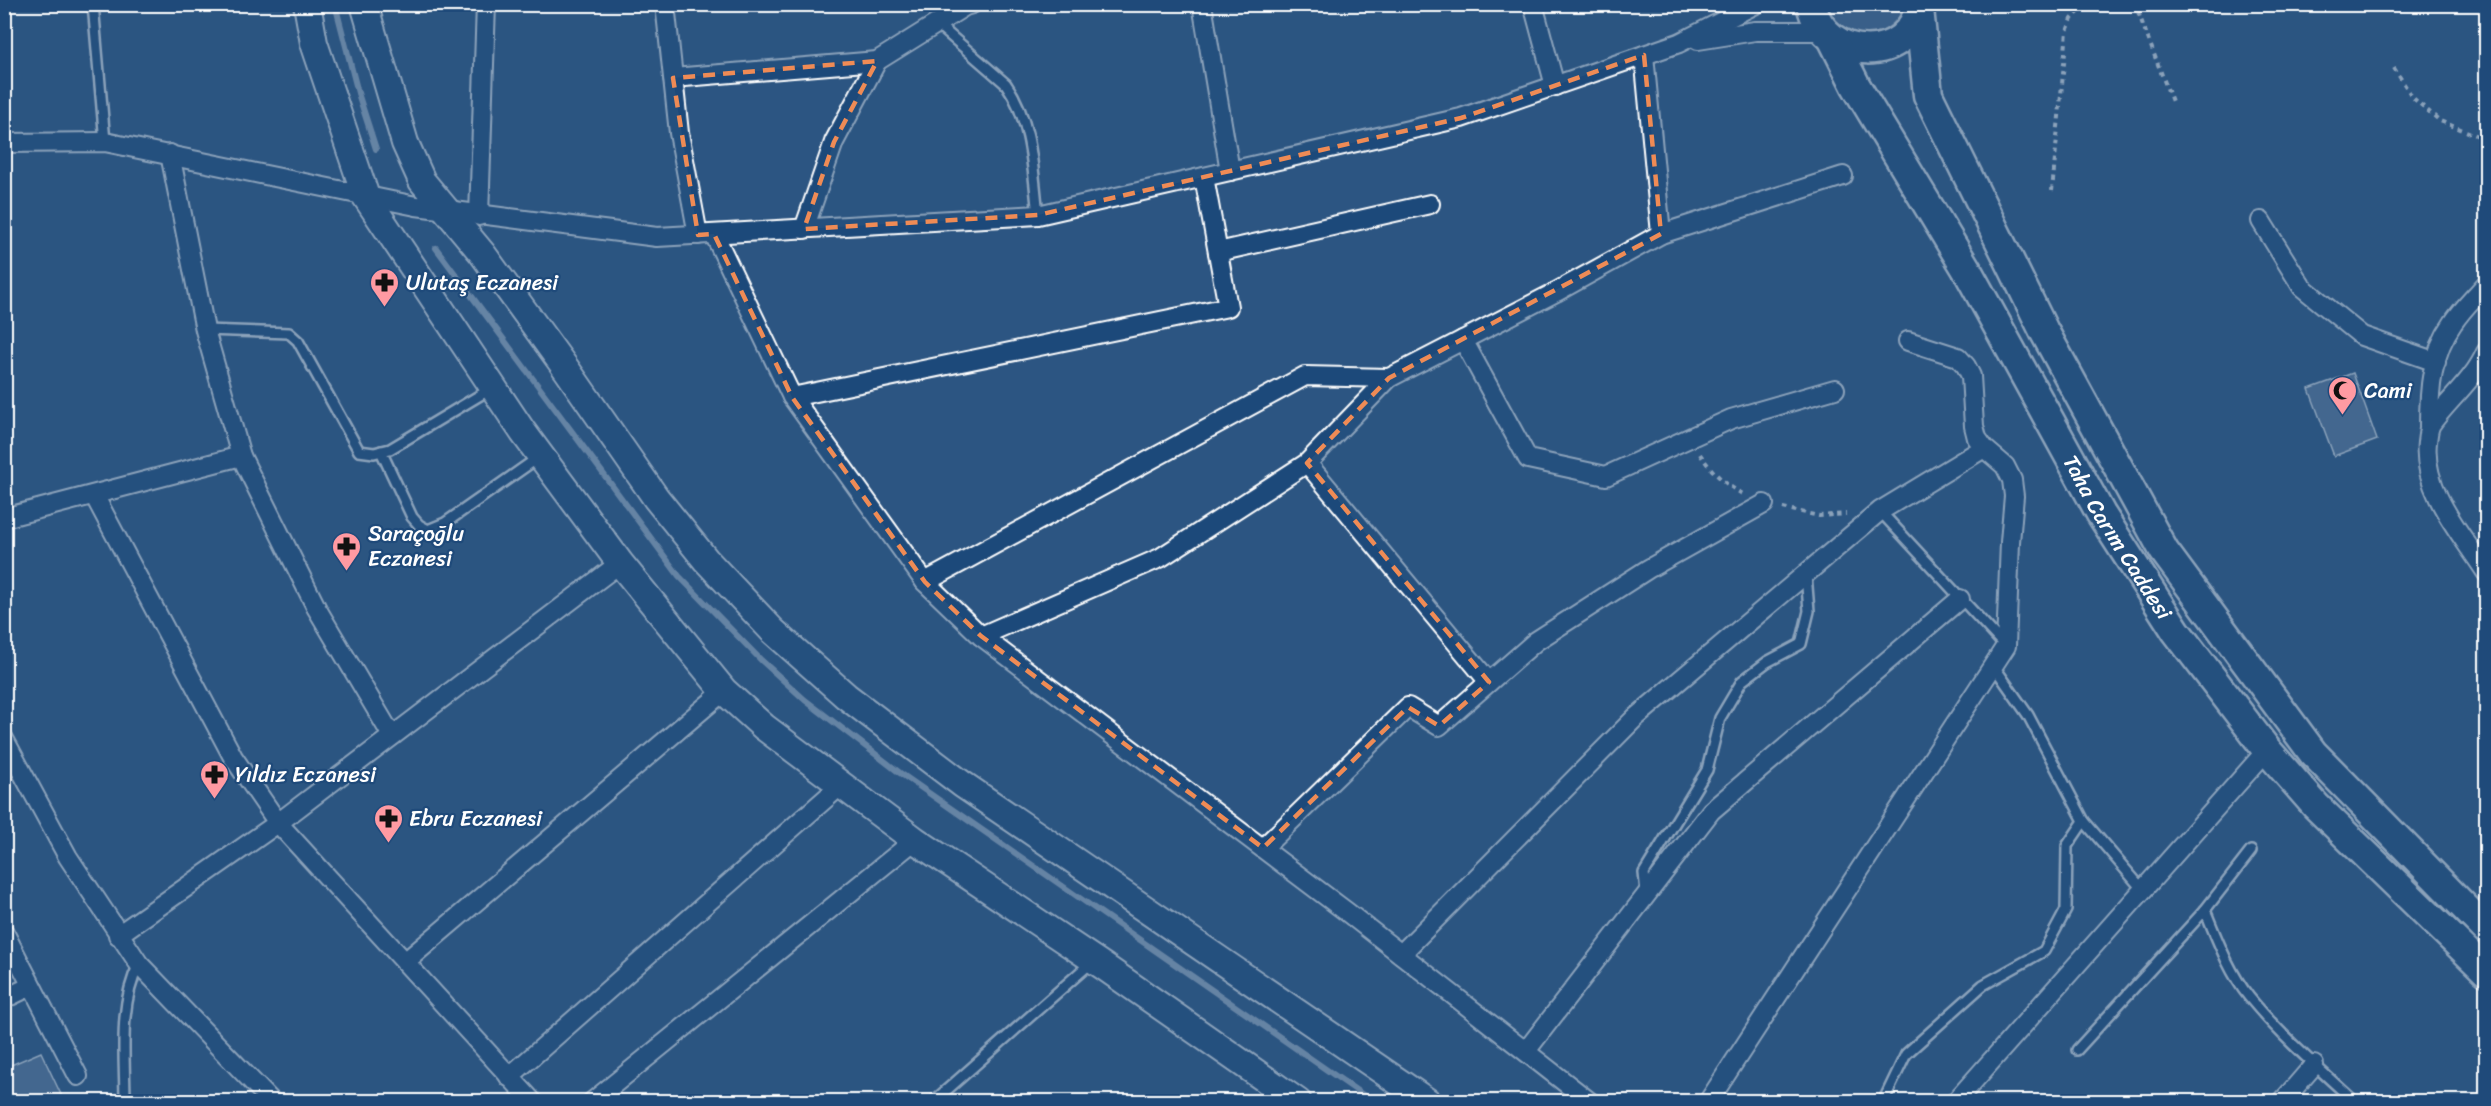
<svg xmlns="http://www.w3.org/2000/svg" width="2491" height="1106" viewBox="0 0 2491 1106" font-family="Sriracha,sans-serif">
	<style>
		.green { fill: #486b92; stroke: #a4b5c8; stroke-width: 1.5 }
		.lines { fill: none; stroke-linecap: round; stroke-linejoin: round }
		.stream { stroke: #acbcce; stroke-width: 6 }
		.building { fill: #5e7c9f; stroke: #fff; stroke-width: 1.5 }
		.service-casing { stroke: #fff; stroke-width: 14 }
		.minor-casing { stroke: #fff; stroke-width: 22 }
		.secondary-casing { stroke: #fff; stroke-width: 30 }
		.primary-casing { stroke: #fff; stroke-width: 33 }
		.path { stroke: #fff; stroke-width: 4; stroke-dasharray: 4.5 4.5; stroke-linecap: butt }
		.service { stroke: #1f4a7a; stroke-width: 9 }
		.minor { stroke: #1f4a7a; stroke-width: 18 }
		.secondary { stroke: #1f4a7a; stroke-width: 26 }
		.primary { stroke: #1f4a7a; stroke-width: 28 }
		.marked { fill: none; stroke: #ef8b55; stroke-width: 4.5; stroke-dasharray: 12 8; stroke-linejoin: round }
		.labels { text-anchor: middle; dominant-baseline: central; stroke-width: 4.5; stroke-linejoin: round; paint-order: stroke }
		.poi-label { font-size: 22px; fill: #fff; stroke: #1f4a7a; text-anchor: start }
		.street-label { font-size: 22px; fill: #fff; stroke: #1f4a7a }
	</style>
	<rect width="100%" height="100%" fill="#2c5582"/>
	<filter id="ink" filterUnits="userSpaceOnUse"><feTurbulence type="fractalNoise" baseFrequency=".0167" numOctaves="2"/><feDisplacementMap in="SourceGraphic" scale="12" xChannelSelector="R" yChannelSelector="G"/><feConvolveMatrix kernelMatrix="1 2 1 2 8 2 1 2 1" color-interpolation-filters="sRGB"/></filter>
	<g filter="url(#ink)">
		<path class="green" d="M 1826,5 L 1905,5 C 1889,45 1840,46 1826,5 Z"/>
		<g class="lines">
			<g class="stream">
				<path d="M 335,4 L 358,93 L 376,149"/>
				<path d="M 436,248 L 679,576 L 761,660 L 805,700 L 900,773 L 1373,1102"/>
			</g>
		</g>
		<g class="building">
			<path d="M 2353,373 L 2377,440 L 2334,456 L 2309,389 Z"/>
			<path d="M 41,1052 L 64,1101 L 4,1101 L 4,1068 Z"/>
		</g>
		<g class="lines">
			<defs>
				<g id="service">
					<path d="M 93,4 L 105,142"/>
					<path d="M 937,24 L 1006,84 C 1032,121 1033,171 1038,215"/>
					<path d="M 205,330 L 289,333 L 298,341 L 359,451 L 374,453 L 390,449 L 492,388"/>
					<path d="M 381,451 L 412,517 L 419,525 L 428,530 L 445,523 L 539,457"/>
					<path d="M 1880,511 L 2004,645"/>
					<path d="M 1993,665 L 2028,715 L 2084,821 L 2143,890"/>
					<path d="M 1646,892 L 1644,873 L 1707,770 L 1720,718 L 1742,681 L 1767,662 L 1801,644 L 1809,611 L 1806,574"/>
					<path d="M 2205,910 C 2217,939 2229,972 2249,997 C 2280,1035 2319,1069 2355,1102"/>
					<path d="M 2077,1050 L 2205,910 L 2251,851"/>
					<path d="M 125,1102 C 125,1056 118,1006 139,964"/>
					<path d="M 933,1102 L 1093,961"/>
					<path d="M 1883,1102 L 1906,1054 L 1983,985 L 2044,951 L 2066,910 L 2067,846 L 2084,821"/>
				</g>
				<g id="minor">
					<path d="M 665,4 L 679,133 L 698,235"/>
					<path d="M 1202,4 L 1230,171"/>
					<path d="M 1533,4 L 1555,86"/>
					<path d="M 1698,40 L 1755,31 L 1823,31"/>
					<path d="M 1644,55 L 1661,234"/>
					<path d="M 673,78 L 877,61 L 965,6 L 972,4"/>
					<path d="M 4,143 L 105,142 L 416,206 L 657,237 L 1038,215 L 1461,118 L 1679,43 L 1756,4"/>
					<path d="M 170,154 L 205,330 L 241,456 L 317,609 L 392,736"/>
					<path d="M 479,216 L 486,4"/>
					<path d="M 2261,221 L 2302,287 L 2362,336 L 2436,362"/>
					<path d="M 804,229 L 834,142 L 877,61"/>
					<path d="M 714,234 L 792,397 L 925,582 L 981,636 L 1347,912 L 1590,1102"/>
					<path d="M 1218,252 L 1430,204"/>
					<path d="M 1463,340 L 1528,459 L 1606,476 L 1731,419 L 1835,389"/>
					<path d="M 2486,352 C 2474,380 2449,399 2431,424 C 2428,429 2428,436 2427,442 C 2422,491 2461,533 2486,572"/>
					<path d="M 792,397 L 1228,307 L 1204,177"/>
					<path d="M 2429,426 C 2429,390 2431,354 2453,323 C 2462,309 2475,297 2486,284"/>
					<path d="M 1307,463 L 1489,682"/>
					<path d="M 94,495 L 233,757 L 278,823 L 533,1102"/>
					<path d="M 4,518 L 241,456"/>
					<path d="M 925,582 L 1305,376 L 1389,378"/>
					<path d="M 981,636 L 1160,558 L 1307,463 L 1389,378 L 1556,292 L 1661,234 L 1843,176"/>
					<path d="M 4,739 L 68,857 L 139,964 L 272,1102"/>
					<path d="M 1263,848 L 1408,707 L 1439,726 L 1536,641 L 1648,569 L 1764,504"/>
					<path d="M 4,932 L 78,1076"/>
					<path d="M 118,935 L 278,823 L 620,563"/>
					<path d="M 1401,954 L 1635,718 L 1880,511 L 1984,448"/>
					<path d="M 405,962 L 724,691"/>
					<path d="M 4,999 L 31,986"/>
					<path d="M 1526,1051 L 1711,811 L 1960,599"/>
					<path d="M 509,1077 L 840,786"/>
					<path d="M 592,1102 L 915,840"/>
					<path d="M 1708,1102 L 2006,646 L 2010,542 L 2014,496 L 2012,480 L 2005,466 L 1984,448 L 1977,438 L 1974,426 L 1971,376 L 1966,366 L 1958,357 L 1908,341"/>
					<path d="M 1955,1102 L 2267,750"/>
					<path d="M 2282,1102 L 2314,1065"/>
				</g>
				<g id="secondary">
					<path d="M 307,4 L 314,43 L 366,197 L 523,432 L 620,563 L 724,691 L 764,727 L 915,840 L 1103,966 L 1298,1102"/>
					<path d="M 364,4 L 405,143 L 422,181 L 482,253 L 567,370 L 656,498 L 706,560 L 773,631 L 846,696 L 962,784 L 1428,1102"/>
				</g>
				<g id="primary">
					<path d="M 1811,4 C 1824,64 1911,65 1920,4"/>
					<path d="M 1919,9 L 1928,95 L 2044,331 L 2164,551 L 2313,753 L 2486,929"/>
					<path id="s1" d="M 1833,40 L 1856,86 L 1967,270 L 2101,514 L 2176,631 L 2267,750 L 2316,806 L 2486,971"/>
				</g>
			</defs>
			<use href="#service" class="service-casing"/>
			<use href="#minor" class="minor-casing"/>
			<use href="#secondary" class="secondary-casing"/>
			<use href="#primary" class="primary-casing"/>
			<g class="path">
				<path d="M 2135,4 L 2173,104"/>
				<path d="M 2394,68 L 2413,98 L 2440,121 L 2486,139"/>
				<path d="M 2052,191 L 2067,31 L 2072,19 L 2086,4"/>
				<path d="M 1700,454 C 1711,471 1726,486 1745,495"/>
				<path d="M 1783,508 L 1819,516 L 1846,514"/>
			</g>
			<use href="#service" class="service"/>
			<use href="#minor" class="minor"/>
			<use href="#secondary" class="secondary"/>
			<use href="#primary" class="primary"/>
		</g>
	</g>
	<path d="M0 0H2491V1106H0ZM 1644,55 L 1661,234 L 1389,378 L 1307,463 L 1489,682 L 1439,726 L 1408,707 L 1263,848 L 981,636 L 925,582 L 792,397 L 714,234 L 698,235 L 673,78 L 877,61 L 834,142 L 804,229 L 1038,215 L 1461,118 Z" fill="#2c5582" fill-opacity=".55" fill-rule="evenodd"/>
	<path class="marked" d="M 1644,55 L 1661,234 L 1389,378 L 1307,463 L 1489,682 L 1439,726 L 1408,707 L 1263,848 L 981,636 L 925,582 L 792,397 L 714,234 L 698,235 L 673,78 L 877,61 L 834,142 L 804,229 L 1038,215 L 1461,118 Z"/>
	<defs>
		<symbol id="pharmacy-pin" viewBox="-11 -11 22 30"><path d="M0 17L-7.5 6A9.5 9.5 0 1 1 7.5 6Z" fill="#ff9aa2" stroke="#1f4a7a"/><path d="M-2-6h4v4h4v4h-4v4h-4v-4h-4v-4h4Z" fill="#111"/></symbol>
		<symbol id="mosque-pin" viewBox="-11 -11 22 30"><path d="M0 17L-7.5 6A9.5 9.5 0 1 1 7.5 6Z" fill="#ff9aa2" stroke="#1f4a7a"/><path d="M3.5-4.9A6 6 0 1 0 3.5 4.9A5 5 0 1 1 3.5-4.9Z" fill="#111"/></symbol>
	</defs>
	<g fill-rule="evenodd">
		<use href="#pharmacy-pin" x="368" y="266" width="33" height="45"/>
		<use href="#mosque-pin" x="2326" y="374" width="33" height="45"/>
		<use href="#pharmacy-pin" x="330" y="530" width="33" height="45"/>
		<use href="#pharmacy-pin" x="198" y="758" width="33" height="45"/>
		<use href="#pharmacy-pin" x="372" y="802" width="33" height="45"/>
	</g>
	<g class="labels">
		<g class="poi-label">
			<text x="406" y="282">Ulutaş Eczanesi</text>
			<text x="2364" y="390">Cami</text>
			<text x="368" y="533">Saraçoğlu<tspan x="368" dy="25">Eczanesi</tspan></text>
			<text x="235" y="774">Yıldız Eczanesi</text>
			<text x="409" y="818">Ebru Eczanesi</text>
		</g>
		<g class="street-label">
			<text stroke="none"><textPath href="#s1" startOffset="573">Taha Carım Caddesi</textPath></text>
		</g>
	</g>
	<rect width="2491" height="1106" fill="none" stroke="#1f4a7a" stroke-width="24"/>
	<rect x="12" y="12" width="2467" height="1082" fill="none" stroke="#fff" stroke-width="2" filter="url(#ink)"/>
</svg>
